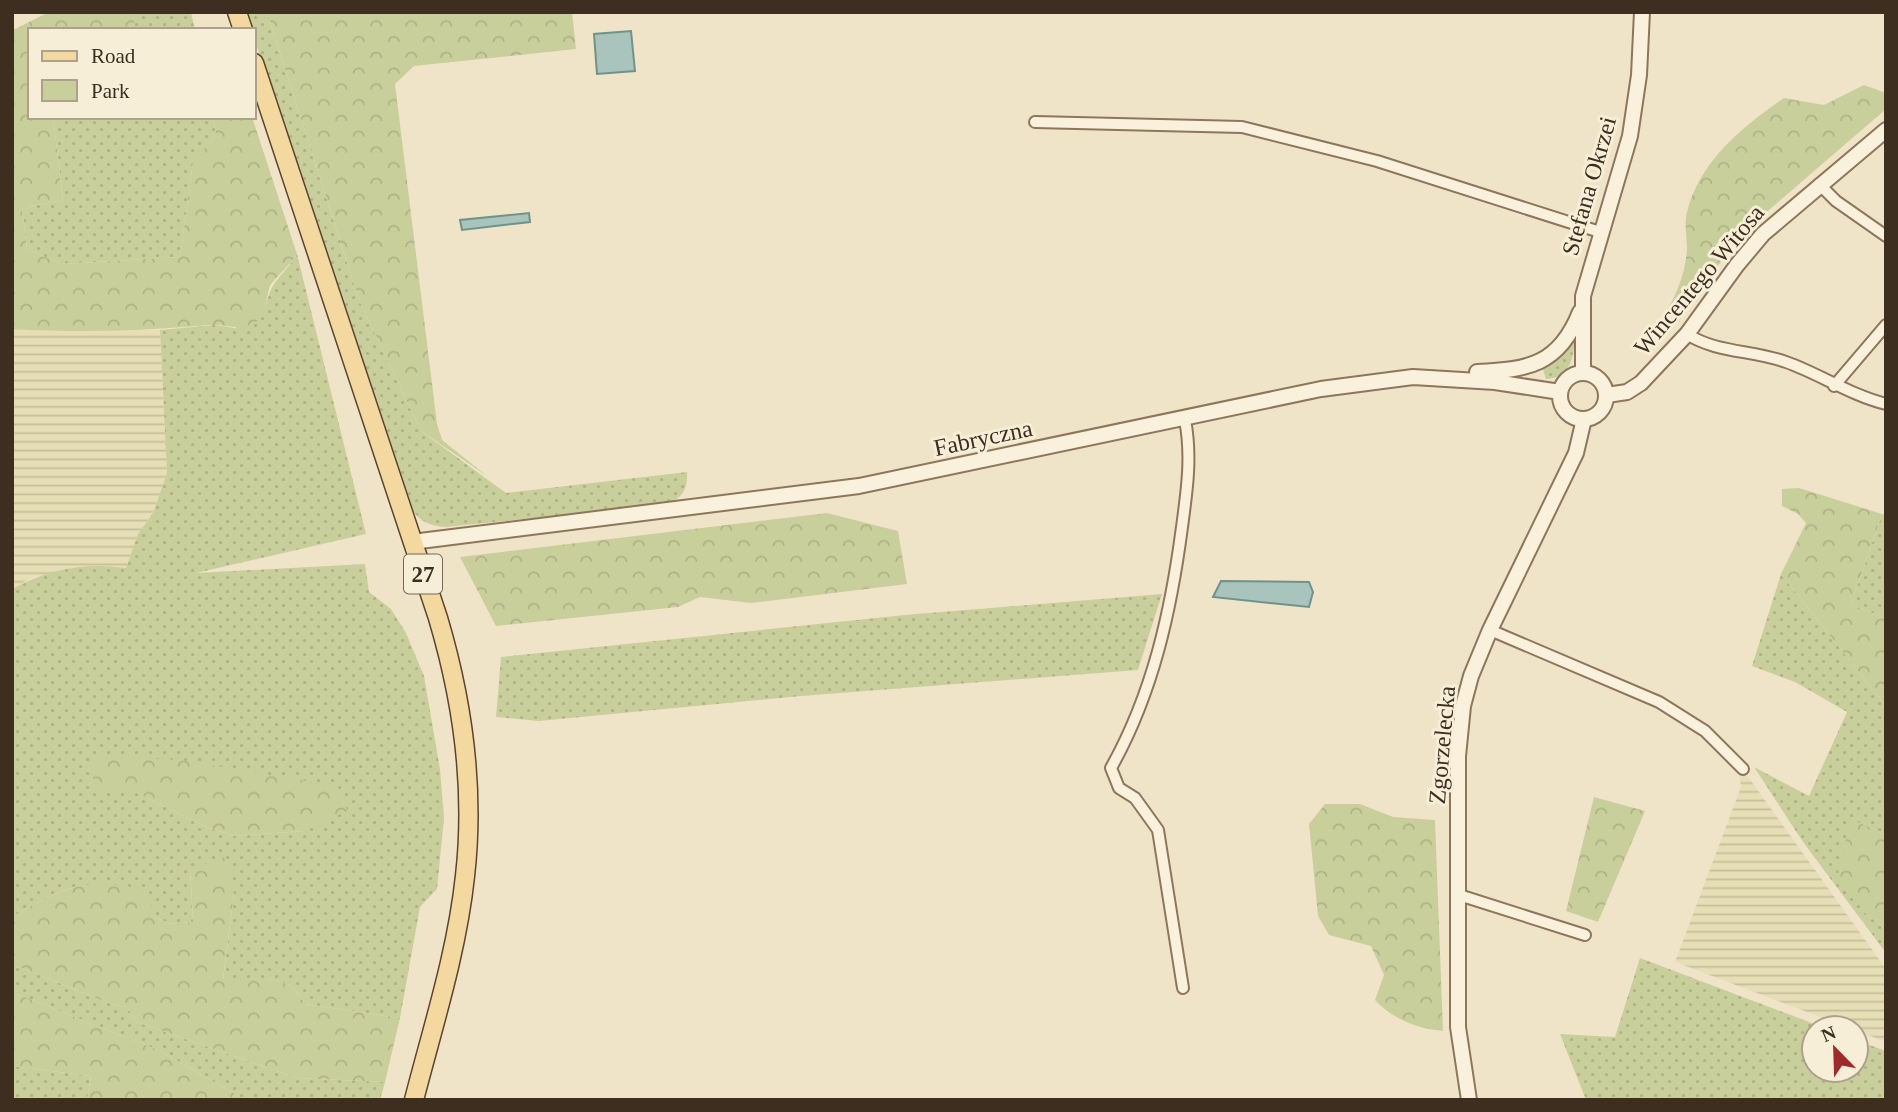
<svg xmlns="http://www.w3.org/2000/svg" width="1898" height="1112" viewBox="0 0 1898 1112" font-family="Georgia,serif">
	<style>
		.farmland { fill: url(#farmland-rules) }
		.green { fill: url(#green-dots); fill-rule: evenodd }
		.forest { fill: url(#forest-crowns) }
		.water { fill: #a9c4bc; stroke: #6f938a; stroke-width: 2 }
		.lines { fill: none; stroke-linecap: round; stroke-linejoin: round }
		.minor-casing { stroke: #8d765c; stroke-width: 14 }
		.tertiary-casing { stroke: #8d765c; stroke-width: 18 }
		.primary-casing { stroke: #5b4430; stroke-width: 21 }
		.minor { stroke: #faf1dc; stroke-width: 10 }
		.tertiary { stroke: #faf1dc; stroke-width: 14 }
		.primary { stroke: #f3d9a0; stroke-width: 18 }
		.labels { text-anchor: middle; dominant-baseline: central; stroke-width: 6; stroke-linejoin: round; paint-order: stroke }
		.shield { fill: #f7eed8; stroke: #756857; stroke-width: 2 }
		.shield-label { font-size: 23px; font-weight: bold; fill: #3d2e20 }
		.street-label { font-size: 24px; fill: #3d2e20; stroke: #f7eed8 }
	</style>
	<defs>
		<pattern id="farmland-rules" width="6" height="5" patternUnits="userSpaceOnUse" patternTransform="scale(1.75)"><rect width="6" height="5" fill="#e6deb5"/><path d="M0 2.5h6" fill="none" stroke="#c6bf9b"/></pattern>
		<pattern id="green-dots" width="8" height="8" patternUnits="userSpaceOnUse" patternTransform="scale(1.75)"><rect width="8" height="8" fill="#c9cf9b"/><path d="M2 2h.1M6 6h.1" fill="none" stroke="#aeb285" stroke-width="1.8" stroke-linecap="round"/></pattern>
		<pattern id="forest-crowns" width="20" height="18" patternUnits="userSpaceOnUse" patternTransform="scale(1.75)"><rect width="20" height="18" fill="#c9cf9b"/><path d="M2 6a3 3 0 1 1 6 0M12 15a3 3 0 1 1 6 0" fill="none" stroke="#aeb285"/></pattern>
	</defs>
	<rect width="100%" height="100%" fill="#f0e4c8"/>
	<g class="farmland">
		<path d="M 12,329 L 60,331 L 160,330 L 167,473 L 153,513 L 138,534 L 126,568 L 33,577 L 12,589 Z"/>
		<path d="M 1739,770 L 1749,778 L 1886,969 L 1886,1042 L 1675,962 L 1741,787 Z"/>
	</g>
	<g class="green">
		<path d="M 132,12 L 191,12 L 195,30 L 125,30 L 135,24 Z"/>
		<path d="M 245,12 L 267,12 L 359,300 L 421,431 L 506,493 L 687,472 C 688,492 680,501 660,505 L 446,527 C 427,526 418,520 408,504 L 254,38 L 254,30 L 251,30 Z"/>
		<path d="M 53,117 L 213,117 L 216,135 L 193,163 L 180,257 L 61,264 L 27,249 L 22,208 L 63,200 Z"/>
		<path d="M 297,254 L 366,534 L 196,573 L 365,564 L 369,592 L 391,609 L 406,633 L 424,676 L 440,769 L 444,818 L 437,889 L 420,907 L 400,1018 L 305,1004 L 291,985 L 266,978 L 223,980 L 234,894 L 190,870 L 193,922 L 171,924 L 154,917 L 148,897 C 78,877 74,883 12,917 L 12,589 C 48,569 85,562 126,568 L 138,534 L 153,513 L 167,473 L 160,330 L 214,325 L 235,328 L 266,305 C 272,278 283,277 297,254 ZM 133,791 L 304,831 L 235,836 L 209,828 Z"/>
		<path d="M 1575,337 C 1574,358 1570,378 1546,379 L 1542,366 Z"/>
		<path d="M 1882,514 L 1886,515 L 1886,619 L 1851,604 Z"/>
		<path d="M 1781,574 L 1886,706 L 1886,835 L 1852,820 L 1863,911 L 1886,930 L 1886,953 L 1803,842 L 1754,767 L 1809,796 L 1847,712 L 1795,682 L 1752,666 Z"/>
		<path d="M 1162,594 L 1138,670 L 801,696 L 539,721 L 496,717 L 501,657 L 905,615 Z"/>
		<path d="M 1640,958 L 1825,1028 L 1814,1028 L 1814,1070 L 1856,1070 L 1856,1040 L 1886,1051 L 1886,1100 L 1586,1100 L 1560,1034 L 1615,1037 Z"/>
		<path d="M 12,964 L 111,1004 L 127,1007 L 137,1022 L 297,1078 L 385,1082 L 380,1100 L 246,1100 L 158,1050 L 14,993 Z"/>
		<path d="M 12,1066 L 91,1076 L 87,1100 L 12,1100 Z"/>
	</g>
	<g class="forest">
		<path d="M 49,12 L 132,12 L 135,24 L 125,30 L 30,30 L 30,117 L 53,117 L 63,200 L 22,208 L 27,249 L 61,264 L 180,257 L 193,162 L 216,135 L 213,117 L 252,117 L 297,254 C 291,264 273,280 270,286 C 266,297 267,313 257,321 C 242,332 226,324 210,325 C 144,331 78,333 12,329 L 12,26 L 15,29 Z"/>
		<path d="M 267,12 L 572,12 L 576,49 L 414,66 L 395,84 L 437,424 L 442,440 L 487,476 L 421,431 L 359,300 Z"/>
		<path d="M 1864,85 L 1886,93 L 1886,109 L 1739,236 L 1679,321 L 1667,311 C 1678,291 1685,273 1687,250 C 1687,238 1684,223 1687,212 C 1699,162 1743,126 1784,98 L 1824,105 Z"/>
		<path d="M 1799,488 L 1882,514 L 1851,604 L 1886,619 L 1886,706 L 1781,574 L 1806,523 L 1798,514 L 1782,506 L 1782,489 Z"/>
		<path d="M 827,513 L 898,531 L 907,584 L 751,603 L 700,597 L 678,607 L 496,626 L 460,557 Z"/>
		<path d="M 93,755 L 180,760 L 337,786 L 344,798 L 347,811 L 304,831 L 235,836 L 209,828 L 133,791 L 93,790 Z"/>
		<path d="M 1594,797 L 1645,811 L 1598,922 L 1566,911 Z"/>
		<path d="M 1325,804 L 1360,804 L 1393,817 L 1435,820 L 1443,1031 C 1418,1029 1392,1019 1375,1000 L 1384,975 L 1371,946 L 1329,935 L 1318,916 L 1309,824 Z"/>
		<path d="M 1851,819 L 1886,835 L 1886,930 L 1863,911 L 1838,872 Z"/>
		<path d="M 226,857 L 234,894 L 223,979 L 266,978 L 291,985 L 305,1004 L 400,1018 L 385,1082 L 297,1078 L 137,1022 L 127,1007 L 111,1004 L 12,964 L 12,917 C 50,896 73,880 118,885 C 129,887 141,887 148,897 C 151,902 153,912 154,917 L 171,924 L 193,922 L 190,869 Z"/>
		<path d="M 12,992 L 158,1050 L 246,1100 L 87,1100 L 91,1076 L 12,1066 Z"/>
	</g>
	<g class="water">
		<path d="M 631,31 L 635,71 L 597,74 L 594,34 Z"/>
		<path d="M 529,213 L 530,222 L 462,230 L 460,220 Z"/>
		<path d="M 1221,581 L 1309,582 L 1313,592 L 1309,607 L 1213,597 Z"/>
	</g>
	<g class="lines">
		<defs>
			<g id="minor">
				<path d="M 1035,122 L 1242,127 L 1377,161 L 1600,232"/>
				<path d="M 1819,184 L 1836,201 L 1886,236"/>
				<path d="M 1687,334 C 1716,353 1753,350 1786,362 C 1820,374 1850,395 1886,404"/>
				<path d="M 1834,386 L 1886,325"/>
				<path d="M 1490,630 L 1659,702 L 1705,731 L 1743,769"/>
				<path d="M 1459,895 L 1585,935"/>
				<path d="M 1183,988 L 1158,830 L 1135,798 L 1119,788 L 1111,768 C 1153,693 1171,611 1182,527 C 1187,490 1192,456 1185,420"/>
			</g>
			<g id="tertiary">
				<path d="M 1477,372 C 1528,370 1559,365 1580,312"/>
				<circle cx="1583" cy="396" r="23"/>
				<path d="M 1583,373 L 1583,296 L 1630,136 L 1639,75 L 1642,12"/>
				<path d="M 1607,395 L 1627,392 L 1641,383 L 1687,334 L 1737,265 L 1763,234 L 1886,130"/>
				<path d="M 412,542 L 859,486 L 1321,389 L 1413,377 L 1495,382 L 1560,392"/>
				<path d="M 1469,1100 L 1458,1027 L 1458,756 L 1463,706 L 1471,676 L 1490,630 L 1576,453 L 1584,419"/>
			</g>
			<g id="primary">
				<path d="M 237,12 L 243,30"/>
				<path d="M 254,63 L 438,618 C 463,702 475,788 465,876 C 457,952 433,1026 414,1100"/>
			</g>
		</defs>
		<use href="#minor" class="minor-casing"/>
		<use href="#tertiary" class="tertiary-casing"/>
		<use href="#primary" class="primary-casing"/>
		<use href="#minor" class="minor"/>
		<use href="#tertiary" class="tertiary"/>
		<use href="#primary" class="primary"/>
	</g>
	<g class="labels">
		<rect class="shield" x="404" y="554.5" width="38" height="39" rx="5"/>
		<g class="shield-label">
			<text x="423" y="574">27</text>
		</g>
		<g class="street-label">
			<text transform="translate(1589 186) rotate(-74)">Stefana Okrzei</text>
			<text transform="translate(1699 280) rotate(-50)">Wincentego Witosa</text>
			<text transform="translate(983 438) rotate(-12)">Fabryczna</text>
			<text transform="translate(1442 745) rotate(-85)">Zgorzelecka</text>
		</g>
	</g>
	<rect width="1898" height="1112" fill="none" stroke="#3d2e20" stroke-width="28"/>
	<rect x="28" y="28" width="228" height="91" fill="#f7eed8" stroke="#ada18e" stroke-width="2"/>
	<rect x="42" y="51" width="35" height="10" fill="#f3d9a0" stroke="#ada18e" stroke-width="2"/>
	<text x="91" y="63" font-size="21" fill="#3d2e20">Road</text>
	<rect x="42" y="80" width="35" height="21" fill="#c9cf9b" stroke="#ada18e" stroke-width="2"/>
	<text x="91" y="98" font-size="21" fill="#3d2e20">Park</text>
	<g transform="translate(1835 1049) rotate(337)"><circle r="33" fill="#f7eed8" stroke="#ada18e" stroke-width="2"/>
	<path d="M0-5L12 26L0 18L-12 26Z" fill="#9e2a2b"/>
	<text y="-10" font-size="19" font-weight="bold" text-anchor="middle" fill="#3d2e20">N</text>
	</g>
</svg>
